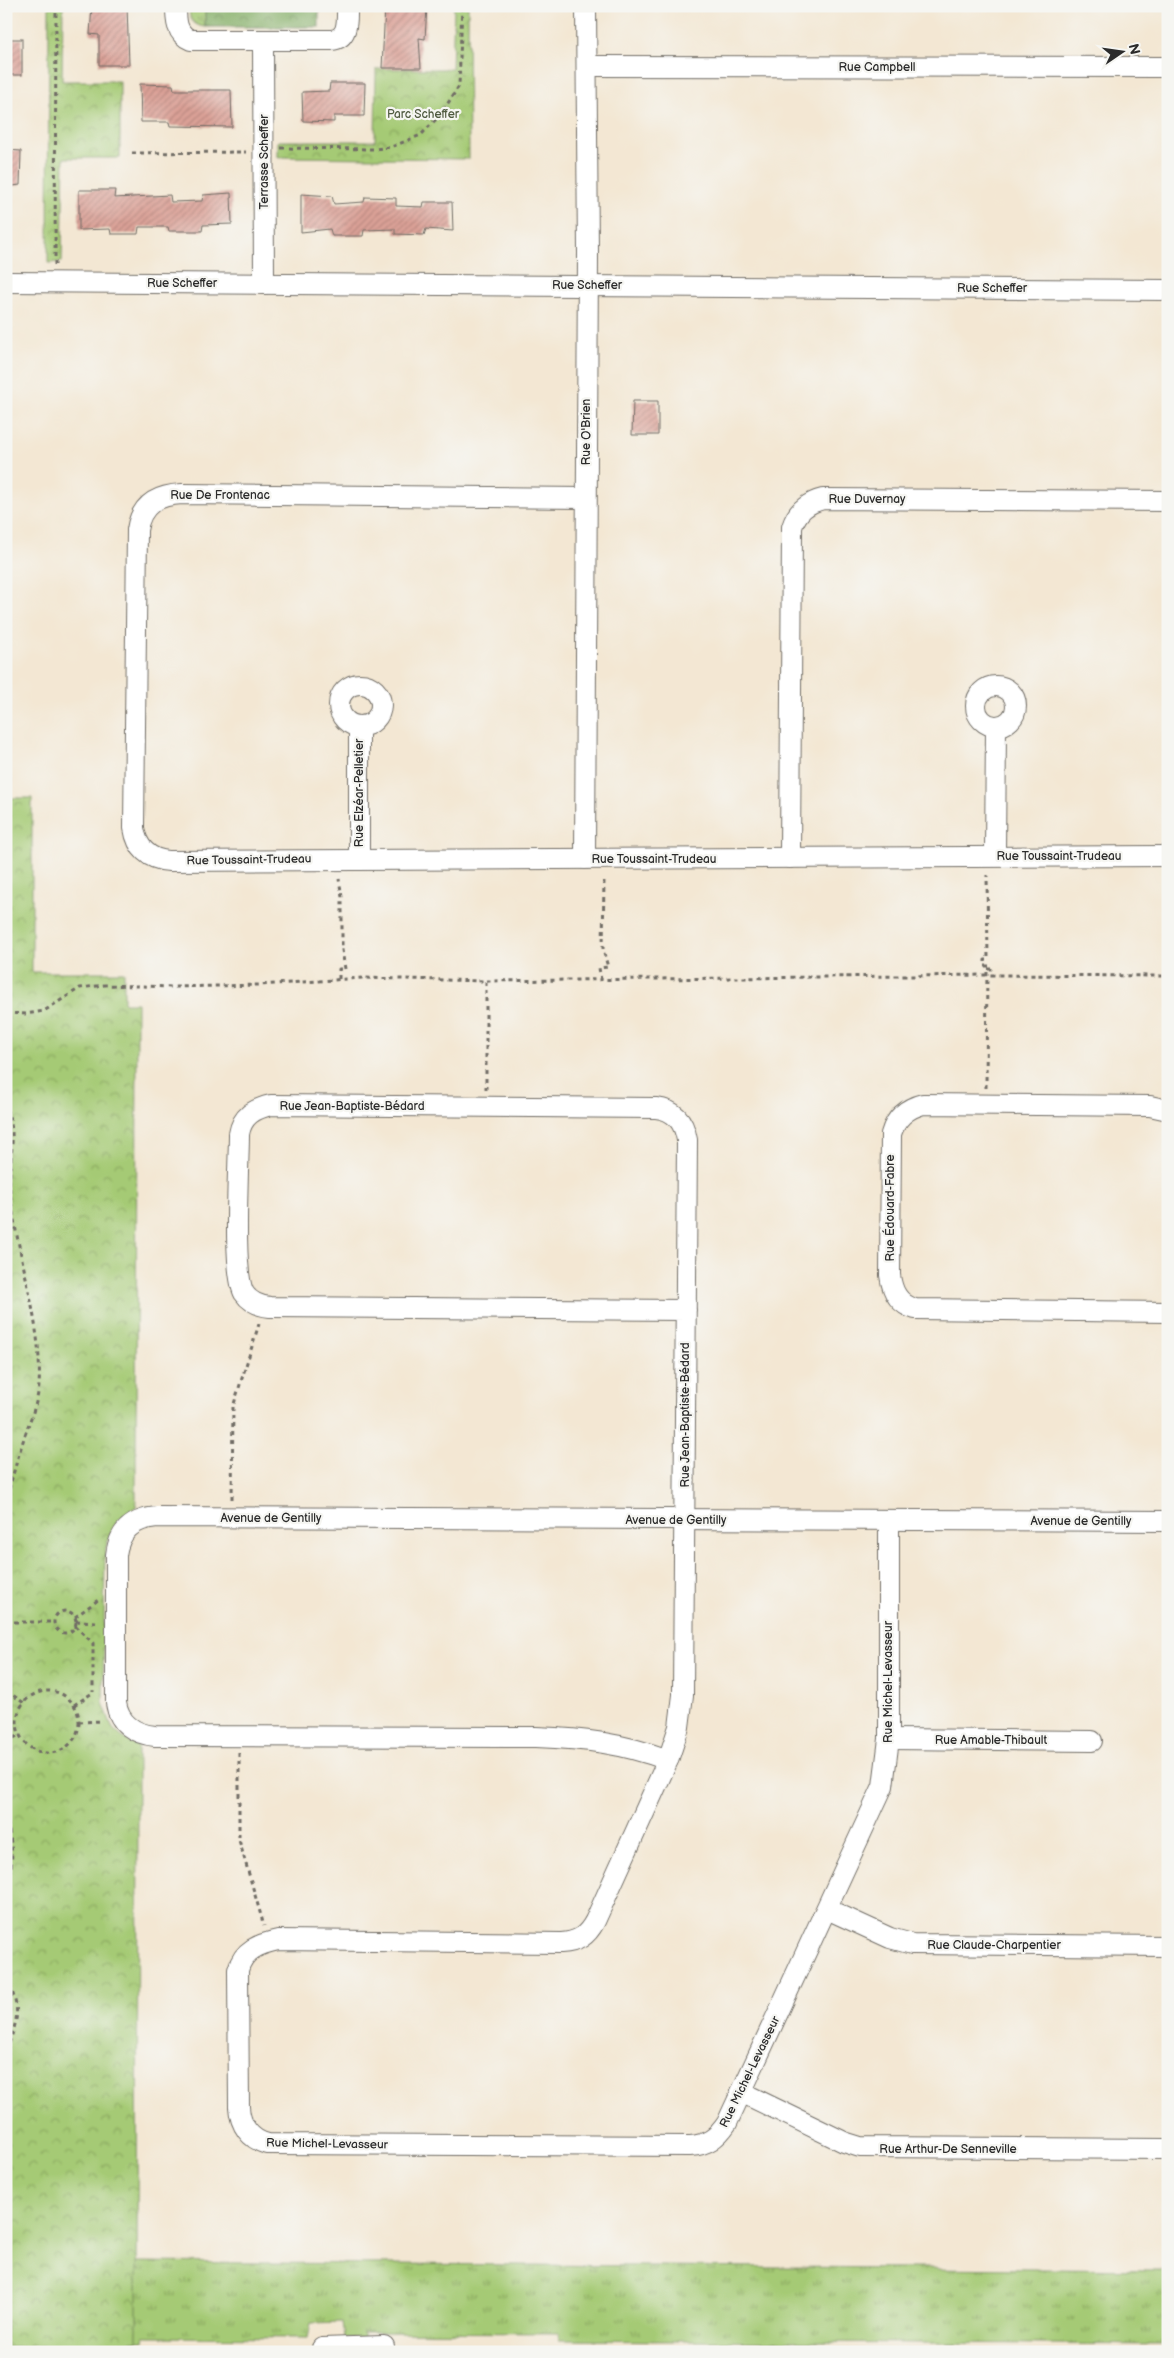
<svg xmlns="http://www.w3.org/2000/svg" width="1174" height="2358" viewBox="0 0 1174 2358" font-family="'Balsamiq Sans',sans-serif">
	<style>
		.grass { fill: url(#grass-tufts); stroke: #687a50 }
		.forest { fill: url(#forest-crowns); stroke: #586c48 }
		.park { fill: url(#park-crowns); stroke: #687a50 }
		.building { fill: url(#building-hatch) }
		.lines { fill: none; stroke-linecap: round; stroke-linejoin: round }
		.minor-casing { stroke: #716d66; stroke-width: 22 }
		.path { stroke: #716d66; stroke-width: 3; stroke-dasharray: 4 4; stroke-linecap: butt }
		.minor { stroke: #fff; stroke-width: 20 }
		.labels { text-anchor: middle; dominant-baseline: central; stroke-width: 4.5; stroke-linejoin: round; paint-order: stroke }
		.street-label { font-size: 12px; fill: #2b2b2b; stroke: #f6f6f2 }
		.park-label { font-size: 12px; fill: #505b41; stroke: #f6f6f2 }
	</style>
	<defs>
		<pattern id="grass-tufts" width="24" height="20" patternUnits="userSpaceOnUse" patternTransform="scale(1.25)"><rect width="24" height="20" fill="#a5ca74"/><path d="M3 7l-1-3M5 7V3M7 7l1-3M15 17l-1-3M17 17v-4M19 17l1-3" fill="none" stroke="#87a45f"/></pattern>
		<pattern id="forest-crowns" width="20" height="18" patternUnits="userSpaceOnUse" patternTransform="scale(1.25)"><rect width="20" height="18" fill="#84ae66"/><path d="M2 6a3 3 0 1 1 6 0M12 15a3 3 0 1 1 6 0" fill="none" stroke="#6c8e54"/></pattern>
		<pattern id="park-crowns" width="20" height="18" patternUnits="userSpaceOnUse" patternTransform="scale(1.25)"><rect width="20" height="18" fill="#a5ca74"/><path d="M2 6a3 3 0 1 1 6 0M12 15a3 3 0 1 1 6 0" fill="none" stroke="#87a45f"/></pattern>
		<pattern id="building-hatch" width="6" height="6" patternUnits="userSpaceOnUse" patternTransform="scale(1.25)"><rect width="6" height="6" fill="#dba197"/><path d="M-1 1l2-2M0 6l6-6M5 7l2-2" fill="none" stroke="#b2837b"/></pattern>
	</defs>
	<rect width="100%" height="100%" fill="#f6f6f2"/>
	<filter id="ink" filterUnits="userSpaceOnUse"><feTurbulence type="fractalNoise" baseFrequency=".02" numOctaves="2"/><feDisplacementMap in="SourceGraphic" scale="10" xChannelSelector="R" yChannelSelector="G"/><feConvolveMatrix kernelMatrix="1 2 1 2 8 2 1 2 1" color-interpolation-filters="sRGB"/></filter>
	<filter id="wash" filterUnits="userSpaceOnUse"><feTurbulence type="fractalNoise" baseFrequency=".0096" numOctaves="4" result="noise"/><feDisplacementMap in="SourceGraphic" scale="20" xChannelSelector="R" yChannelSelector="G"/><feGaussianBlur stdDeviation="1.12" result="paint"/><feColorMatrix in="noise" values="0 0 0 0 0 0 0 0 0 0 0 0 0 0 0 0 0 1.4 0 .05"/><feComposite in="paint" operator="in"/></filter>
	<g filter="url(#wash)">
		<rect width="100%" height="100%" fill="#f3e7d3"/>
		<g class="grass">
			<path d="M 192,6 L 205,6 L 205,27 C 194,26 185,17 192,6 Z"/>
			<path d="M 137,2262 L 1168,2270 L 1168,2345 L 559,2340 L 559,2333 L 363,2332 L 363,2338 L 344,2338 L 342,2322 L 311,2323 L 308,2338 L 144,2337 L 143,2341 L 6,2348 L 112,2270 Z"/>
		</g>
		<rect class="forest" x="205" y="6" width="114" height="21"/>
		<g class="park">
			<path d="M 49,6 L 63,6 L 62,81 L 120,81 L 120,158 L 64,158 L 62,262 L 48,263 Z"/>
			<path d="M 454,6 L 468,6 L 469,159 L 278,157 L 278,141 L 375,141 L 376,69 L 452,69 Z"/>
			<path d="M 6,798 L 32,798 L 32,972 L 124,972 L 124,1003 L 137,1003 L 136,1507 C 115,1519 111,1529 105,1551 L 103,1703 L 113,1729 L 122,1737 L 138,1746 L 137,2341 L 6,2348 Z"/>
		</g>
		<g id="blocks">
			<g class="building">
				<path d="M 92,6 L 127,6 L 129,65 L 99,65 L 99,35 L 90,34 Z"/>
				<path d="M 385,6 L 427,6 L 425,39 L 419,38 L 421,68 L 382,68 Z"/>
				<rect x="6" y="39" width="16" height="36"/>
				<path d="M 330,83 L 365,83 L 364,116 L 334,116 L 334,122 L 303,121 L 302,92 L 329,91 Z"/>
				<path d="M 140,84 L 173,85 L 174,90 L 231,90 L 232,127 L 170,126 L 169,122 L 141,122 Z"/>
				<path d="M 6,150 L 21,151 L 20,185 L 6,187 Z"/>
				<path d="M 79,190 L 115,190 L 114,198 L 170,195 L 171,202 L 202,201 L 203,195 L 231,193 L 232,224 L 203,225 L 202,231 L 169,231 L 168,227 L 139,227 L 138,234 L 111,234 L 110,229 L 79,230 Z"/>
				<path d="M 301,194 L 332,196 L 334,204 L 364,202 L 365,197 L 396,198 L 396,206 L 423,207 L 424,202 L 452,202 L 453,231 L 426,229 L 424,235 L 395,234 L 395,229 L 364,230 L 363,236 L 332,236 L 330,229 L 301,232 Z"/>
				<path d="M 633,401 L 658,401 L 658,435 L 632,435 Z"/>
			</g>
		</g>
	</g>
	<g filter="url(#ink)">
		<use href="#blocks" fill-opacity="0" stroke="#716d66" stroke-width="1"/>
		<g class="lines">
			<defs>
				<g id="minor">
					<path d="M 176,6 C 176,20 176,34 191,40 L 331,40 C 349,39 347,20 347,6"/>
					<path d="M 263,40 L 264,284"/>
					<path d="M 587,66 L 1168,67"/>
					<path d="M 6,282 L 1168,290"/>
					<path d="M 586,498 L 182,494 C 158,495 141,504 137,530 L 134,828 C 137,848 149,860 169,861 L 1168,856"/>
					<circle cx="360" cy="705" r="21"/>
					<circle cx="996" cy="706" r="20"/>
					<path d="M 995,856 L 996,727"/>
					<path d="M 790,858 L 792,527 C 797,511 807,503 823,499 L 1168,501"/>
					<path d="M 359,859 L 359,727"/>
					<path d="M 585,859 L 588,253 L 586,6"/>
					<path d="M 1168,1110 L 1150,1106 L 923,1104 C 907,1108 896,1117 891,1134 L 890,1275 C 892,1291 898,1304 915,1309 L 1168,1312"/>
					<path d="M 686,1310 L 270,1307 C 260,1306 250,1302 244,1293 C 232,1271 239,1165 239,1134 C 242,1116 254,1109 271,1105 L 656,1108 C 675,1110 684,1122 687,1140 L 683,1695 L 679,1727 L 668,1760 L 595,1921 C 587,1936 578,1942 561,1943 L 278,1940 C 259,1944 243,1950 238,1970 L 239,2107 C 240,2125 250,2140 268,2144 L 690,2146 C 707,2145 717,2138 727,2123 L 883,1786 L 889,1739 L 889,1521"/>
					<path d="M 889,1739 L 1092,1741"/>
					<path d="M 668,1760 C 622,1743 585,1739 536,1737 L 155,1736 C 135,1734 119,1724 116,1703 L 116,1555 C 119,1531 133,1519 157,1517 L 1168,1521"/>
					<path d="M 827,1909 L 890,1938 L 912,1944 L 1168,1946"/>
					<path d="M 741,2092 L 844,2142 L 860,2147 L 1168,2149"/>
					<path d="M 322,2352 L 322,2348 L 384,2346 L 383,2352"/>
				</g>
			</defs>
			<use href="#minor" class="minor-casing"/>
			<g class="path">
				<path d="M 281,148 L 375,149 L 391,147 L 421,135 L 441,114 L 459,86 L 462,6"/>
				<path d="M 132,153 L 246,152"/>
				<path d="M 55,265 L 56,6"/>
				<path d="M 339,979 L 339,969 L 345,969 L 342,950 L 342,897 L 339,879"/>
				<path d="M 601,980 L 599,968 L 608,967 L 603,950 L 604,877"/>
				<path d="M 6,1013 L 26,1014 L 44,1011 L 80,988 L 104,985 L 174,987 L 260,985 L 362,978 L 486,981 L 988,975 L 1168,976"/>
				<path d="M 986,1088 L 987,969 L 991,969 L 991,966 L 985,966 L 985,960 L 988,960 L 987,875"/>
				<path d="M 486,1090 L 486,981"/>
				<path d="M 6,1109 C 19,1135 7,1163 10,1191 C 16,1253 43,1323 39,1385 C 38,1400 32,1415 27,1429 C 19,1453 12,1477 6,1502"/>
				<path d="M 232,1499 L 233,1407 L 259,1324"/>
				<circle cx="65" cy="1622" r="11"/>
				<path d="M 75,1617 L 98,1600"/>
				<path d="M 76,1621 L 98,1622"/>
				<path d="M 6,1622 L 54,1622"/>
				<path d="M 75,1626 L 93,1643 L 93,1692"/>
				<path d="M 7,1691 L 24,1703"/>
				<circle cx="48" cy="1722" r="31"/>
				<path d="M 6,1705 L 7,1692"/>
				<path d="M 74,1705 L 94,1692"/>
				<path d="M 79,1722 L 103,1721"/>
				<path d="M 6,1741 L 20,1735"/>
				<path d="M 239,1753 L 239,1840 L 264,1926"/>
				<path d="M 6,1815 C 11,1839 16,1863 6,1886"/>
				<path d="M 6,1978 C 23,2013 17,2018 6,2053"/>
				<path d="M 6,2137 L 6,2149"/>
			</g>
			<use href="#minor" class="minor"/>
		</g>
	</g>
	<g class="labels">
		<g class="street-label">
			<text x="877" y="67">Rue Campbell</text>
			<text transform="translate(264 162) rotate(-90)">Terrasse Scheffer</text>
			<text x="182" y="283">Rue Scheffer</text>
			<text x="587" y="285">Rue Scheffer</text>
			<text x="992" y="288">Rue Scheffer</text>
			<text transform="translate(586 432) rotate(-90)">Rue O'Brien</text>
			<text x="220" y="495">Rue De Frontenac</text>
			<text x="867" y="499">Rue Duvernay</text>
			<text transform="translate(359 793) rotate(-90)">Rue Elzéar-Pelletier</text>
			<text x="1059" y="856">Rue Toussaint-Trudeau</text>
			<text x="654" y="859">Rue Toussaint-Trudeau</text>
			<text transform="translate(249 860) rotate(-1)">Rue Toussaint-Trudeau</text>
			<text x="352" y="1106">Rue Jean-Baptiste-Bédard</text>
			<text transform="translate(890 1208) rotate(-90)">Rue Édouard-Fabre</text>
			<text transform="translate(685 1415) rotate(-90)">Rue Jean-Baptiste-Bédard</text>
			<text x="271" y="1518">Avenue de Gentilly</text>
			<text x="676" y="1520">Avenue de Gentilly</text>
			<text x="1081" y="1521">Avenue de Gentilly</text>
			<text transform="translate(888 1682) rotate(-90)">Rue Michel-Levasseur</text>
			<text x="991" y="1740">Rue Amable-Thibault</text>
			<text x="994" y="1945">Rue Claude-Charpentier</text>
			<text transform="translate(750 2072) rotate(-64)">Rue Michel-Levasseur</text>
			<text transform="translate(327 2144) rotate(1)">Rue Michel-Levasseur</text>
			<text x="948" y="2149">Rue Arthur-De Senneville</text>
		</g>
		<g class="park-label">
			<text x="423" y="114">Parc Scheffer</text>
		</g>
	</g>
	<rect width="1174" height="2358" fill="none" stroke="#f6f6f2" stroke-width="25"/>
	<g transform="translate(1122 52) rotate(77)" stroke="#f6f6f2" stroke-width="4" paint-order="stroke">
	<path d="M0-4L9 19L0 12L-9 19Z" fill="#2b2b2b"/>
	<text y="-8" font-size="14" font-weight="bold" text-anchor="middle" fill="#2b2b2b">N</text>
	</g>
</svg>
